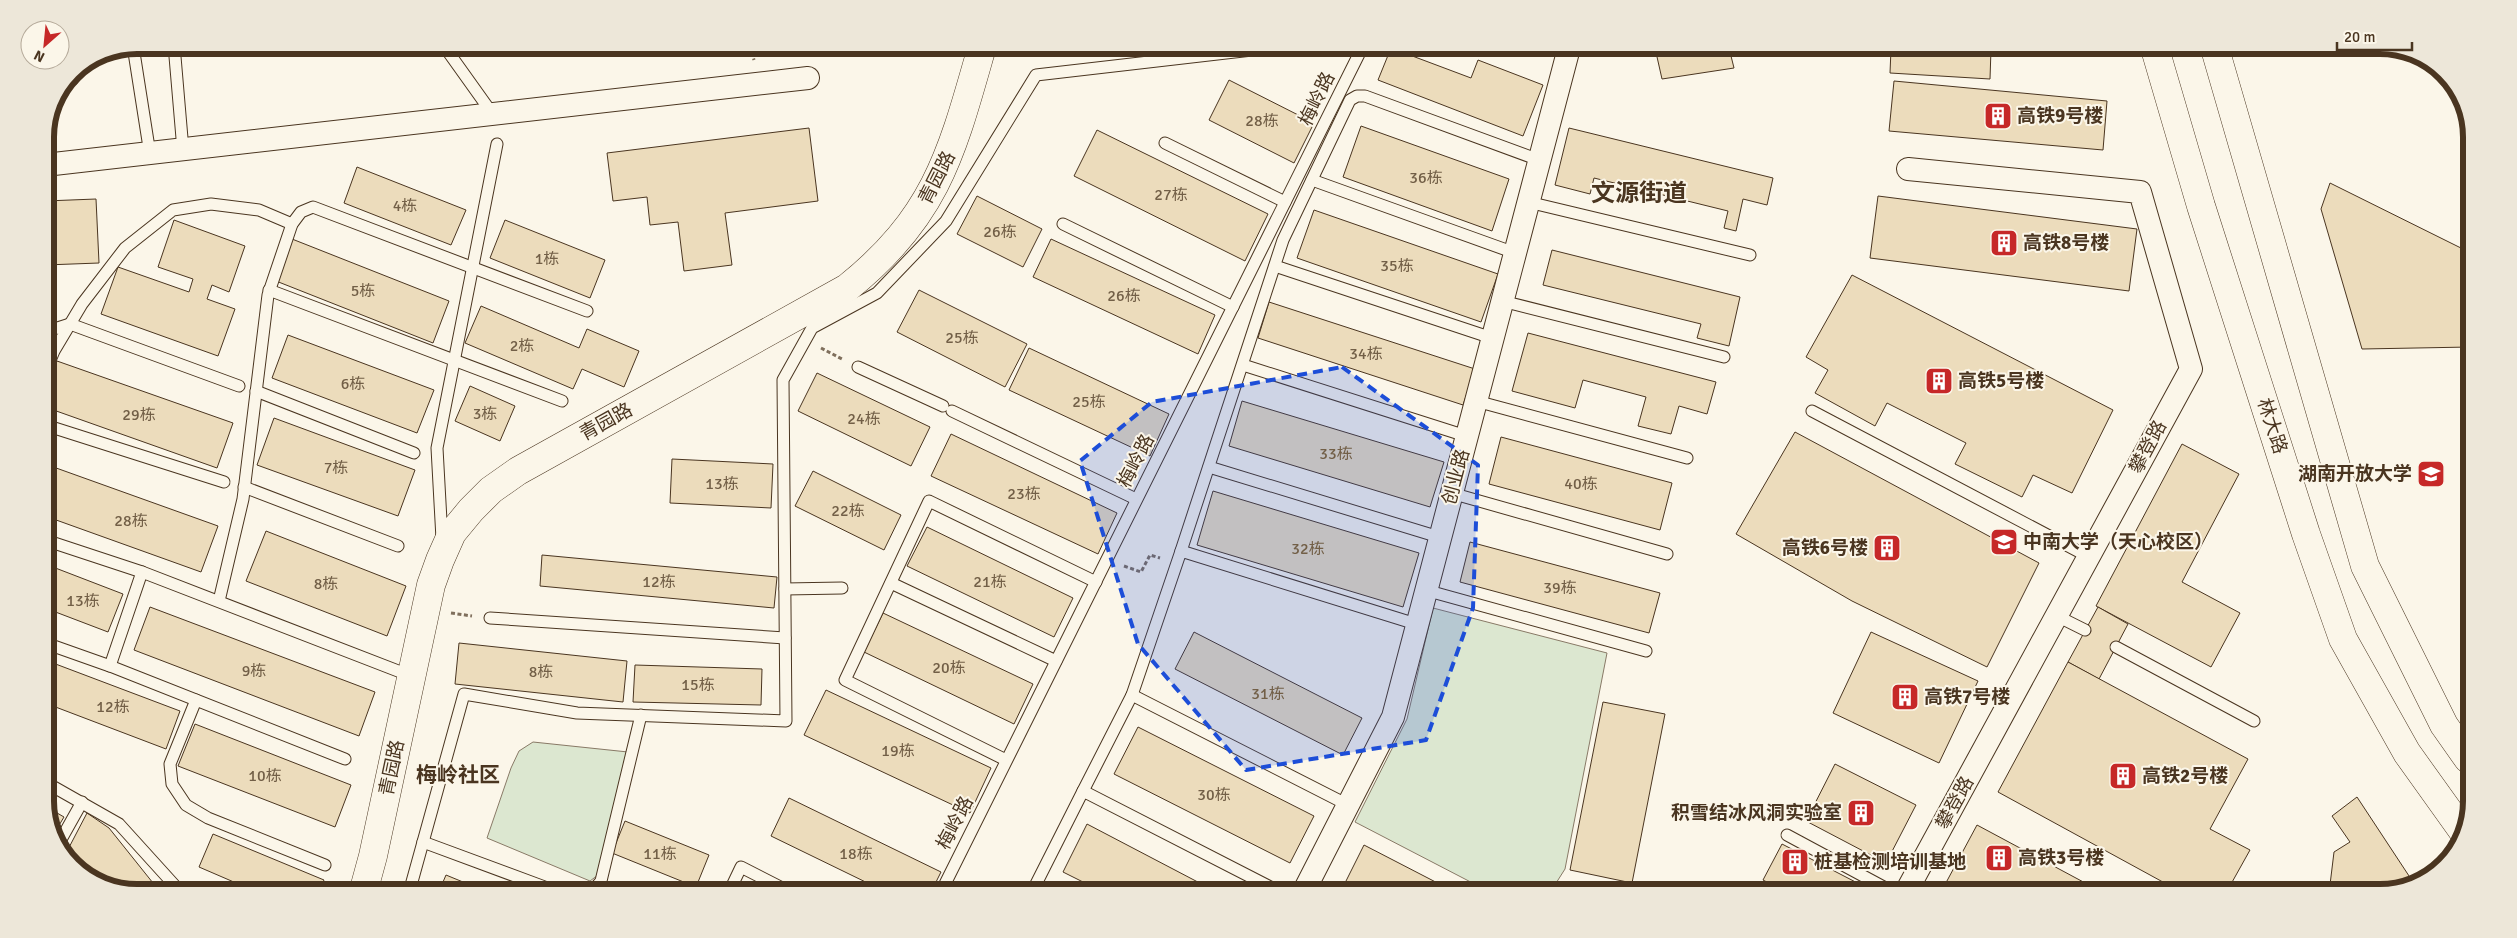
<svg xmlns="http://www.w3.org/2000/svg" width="2517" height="938" viewBox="0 0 2517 938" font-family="Signika,'Noto Sans SC',sans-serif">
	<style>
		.green { fill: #dce7d0; stroke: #887966 }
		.parking { fill: #ede7d9; stroke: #887966 }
		.building { fill: #ecdcbc; stroke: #4a3520 }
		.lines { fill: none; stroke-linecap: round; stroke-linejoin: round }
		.service-casing { stroke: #4a3520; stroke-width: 13 }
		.minor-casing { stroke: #4a3520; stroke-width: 24 }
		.tertiary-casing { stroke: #4a3520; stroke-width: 29 }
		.secondary-casing { stroke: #4a3520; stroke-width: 29 }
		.path { stroke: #7f6f5c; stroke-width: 3; stroke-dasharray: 4 2.5; stroke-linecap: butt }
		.service { stroke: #fbf6e9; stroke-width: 11 }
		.minor { stroke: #fbf6e9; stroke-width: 22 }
		.tertiary { stroke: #fbf6e9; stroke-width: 28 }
		.secondary { stroke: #fbf6e9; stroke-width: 28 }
		.marked { fill: #1d4ed8; fill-opacity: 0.2; stroke: #1d4ed8; stroke-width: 4; stroke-dasharray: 10 6; stroke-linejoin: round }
		.labels { text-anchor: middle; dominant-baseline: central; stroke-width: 4; stroke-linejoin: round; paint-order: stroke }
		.number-label { font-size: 16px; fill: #725f47 }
		.street-label { font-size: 19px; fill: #4a3520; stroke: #fbf6e9 }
		.poi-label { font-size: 19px; font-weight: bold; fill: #4a3520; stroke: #fbf6e9; text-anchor: start }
		.quarter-label { font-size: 21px; font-weight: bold; fill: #4a3520; stroke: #fbf6e9 }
		.district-label { font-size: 24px; font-weight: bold; fill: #4a3520; stroke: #fbf6e9 }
		.rim { fill: none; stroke: #4a3520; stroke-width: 6 }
	</style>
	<rect width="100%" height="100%" fill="#fbf6e9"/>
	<g class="green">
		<path d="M 1433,608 L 1607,653 L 1565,869 L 1551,891 L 1488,891 L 1355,822 L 1407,719 Z"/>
		<path d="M 533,742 L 628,752 L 598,875 L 590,881 L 487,838 L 511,768 L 519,751 Z"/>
	</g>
	<path class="parking" d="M 76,69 L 77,84 L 66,85 L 72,72 Z"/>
	<g class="building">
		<path d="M 1391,48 L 1471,78 L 1478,60 L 1543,85 L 1523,136 L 1378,80 Z"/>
		<path d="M 1655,48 L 1729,48 L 1734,68 L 1662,79 Z"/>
		<path d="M 1891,49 L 1991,49 L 1990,79 L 1890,73 Z"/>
		<path d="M 1229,80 L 1314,123 L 1294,163 L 1209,120 Z"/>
		<path d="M 1894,81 L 2107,101 L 2103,150 L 1889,131 Z"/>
		<path d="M 1361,126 L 1509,179 L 1492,231 L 1343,177 Z"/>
		<path d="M 809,128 L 818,201 L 725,213 L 732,265 L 684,271 L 678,222 L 650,225 L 647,197 L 613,201 L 607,153 Z"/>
		<path d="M 1569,128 L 1773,178 L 1767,205 L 1743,199 L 1736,231 L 1724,228 L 1728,211 L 1594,178 L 1590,194 L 1555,185 Z"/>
		<path d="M 1097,130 L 1268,214 L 1245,261 L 1074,176 Z"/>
		<path d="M 357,167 L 466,210 L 451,245 L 344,203 Z"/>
		<path d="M 2330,183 L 2471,253 L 2470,347 L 2362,349 L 2321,209 Z"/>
		<path d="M 977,196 L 1042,229 L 1023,267 L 957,234 Z"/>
		<path d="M 1878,196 L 2137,229 L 2129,291 L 1870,258 Z"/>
		<path d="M 96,199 L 99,263 L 45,265 L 45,201 Z"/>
		<path d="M 1314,210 L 1498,274 L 1481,322 L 1297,258 Z"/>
		<path d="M 174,220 L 245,246 L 229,292 L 212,285 L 207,299 L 235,309 L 218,356 L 101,314 L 118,267 L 189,292 L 193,279 L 158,267 Z"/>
		<path d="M 505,220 L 605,260 L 590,298 L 490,258 Z"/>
		<path d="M 292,239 L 449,301 L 433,343 L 276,281 Z"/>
		<path d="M 1051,239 L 1215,315 L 1198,354 L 1033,277 Z"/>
		<path d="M 1552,250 L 1740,297 L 1729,346 L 1697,338 L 1701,324 L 1543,285 Z"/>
		<path d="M 1852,275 L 2113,410 L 2072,493 L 2033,475 L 2022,497 L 1955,464 L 1966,443 L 1887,403 L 1875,426 L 1815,393 L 1828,370 L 1806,357 Z"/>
		<path d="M 919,290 L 1027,344 L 1005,387 L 897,332 Z"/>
		<path d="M 1269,302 L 1475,369 L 1463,405 L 1258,338 Z"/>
		<path d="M 481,306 L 579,348 L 587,329 L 639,351 L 624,387 L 582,369 L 573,389 L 465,343 Z"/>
		<path d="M 1528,333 L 1716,382 L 1707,414 L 1679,406 L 1671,434 L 1638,426 L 1646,397 L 1583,380 L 1575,408 L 1512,391 Z"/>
		<path d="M 288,335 L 434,390 L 417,433 L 272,378 Z"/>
		<path d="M 1029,348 L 1169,414 L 1150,456 L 1009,390 Z"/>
		<path d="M 57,361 L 233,423 L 217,468 L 45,407 L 45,395 Z"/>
		<path d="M 817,373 L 930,427 L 911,466 L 798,411 Z"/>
		<path d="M 470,386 L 515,406 L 500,441 L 455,421 Z"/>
		<path d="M 1242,401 L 1444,462 L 1430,507 L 1229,446 Z"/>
		<path d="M 274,418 L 415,470 L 398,516 L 257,465 Z"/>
		<path d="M 1795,432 L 2039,563 L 1987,667 L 1852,601 L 1736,534 Z"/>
		<path d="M 951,434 L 1117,513 L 1098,554 L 931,476 Z"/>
		<path d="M 1501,437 L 1672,483 L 1660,530 L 1489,484 Z"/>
		<path d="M 2182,444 L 2239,474 L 2182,582 L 2240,613 L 2211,667 L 2096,606 Z"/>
		<path d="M 672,459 L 773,464 L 771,508 L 670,503 Z"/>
		<path d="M 45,464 L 218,526 L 201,572 L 45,516 Z"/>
		<path d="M 813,471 L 901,515 L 884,550 L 795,506 Z"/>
		<path d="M 1213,491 L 1419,553 L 1403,607 L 1197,545 Z"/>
		<path d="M 927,527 L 1073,598 L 1054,637 L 907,566 Z"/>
		<path d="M 266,531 L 406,586 L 387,636 L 246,581 Z"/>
		<path d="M 1470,542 L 1660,593 L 1649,633 L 1460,582 Z"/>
		<path d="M 542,555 L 777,577 L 774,608 L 540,586 Z"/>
		<path d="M 45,564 L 123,594 L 108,632 L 45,608 Z"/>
		<path d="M 150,607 L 375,692 L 359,736 L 134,650 Z"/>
		<path d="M 2098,607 L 2128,624 L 2099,679 L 2068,662 Z"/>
		<path d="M 883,613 L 1033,684 L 1014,724 L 864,652 Z"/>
		<path d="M 1194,632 L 1362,718 L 1343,755 L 1175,669 Z"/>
		<path d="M 1871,632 L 1978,681 L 1939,763 L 1833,713 Z"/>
		<path d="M 459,643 L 627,661 L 623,702 L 455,684 Z"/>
		<path d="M 45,660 L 180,711 L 166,749 L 45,703 Z"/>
		<path d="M 2068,662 L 2248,759 L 2210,829 L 2250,850 L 2226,893 L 2183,893 L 1998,792 Z"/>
		<path d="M 635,665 L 762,669 L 761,705 L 633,702 Z"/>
		<path d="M 826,690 L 991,768 L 970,813 L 804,735 Z"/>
		<path d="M 1603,702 L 1665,714 L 1632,883 L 1570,870 Z"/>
		<path d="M 195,724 L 351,785 L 335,827 L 178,766 Z"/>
		<path d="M 1138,727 L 1314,816 L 1290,863 L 1114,774 Z"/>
		<path d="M 1835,764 L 1916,805 L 1886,863 L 1806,821 Z"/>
		<path d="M 2357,797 L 2413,882 L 2380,893 L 2329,893 L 2334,852 L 2350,842 L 2332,816 Z"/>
		<path d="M 789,798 L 941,872 L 932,890 L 882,890 L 771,836 Z"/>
		<path d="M 45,806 L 64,817 L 55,832 L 45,807 Z"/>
		<path d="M 87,813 L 109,828 L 157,888 L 108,888 L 64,857 Z"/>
		<path d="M 625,821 L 709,855 L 696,887 L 612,853 Z"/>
		<path d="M 1087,824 L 1215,891 L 1099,890 L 1063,872 Z"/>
		<path d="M 1977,825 L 2102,892 L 1941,892 Z"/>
		<path d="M 213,834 L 324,880 L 320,889 L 250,889 L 199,867 Z"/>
		<path d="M 1782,844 L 1871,890 L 1870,892 L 1786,892 L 1763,880 Z"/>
		<path d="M 1364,845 L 1453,891 L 1341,891 Z"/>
		<path d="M 446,875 L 480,889 L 440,889 Z"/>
	</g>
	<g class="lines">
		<defs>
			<g id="service">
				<path d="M 174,45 L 183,150"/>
				<path d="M 133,46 L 150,154"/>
				<path d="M 444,46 L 494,116"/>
				<path d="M 981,52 L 1027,47"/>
				<path d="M 1165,143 L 1285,202"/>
				<path d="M 1312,180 L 1515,253"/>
				<path d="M 1528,202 L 1750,255"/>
				<path d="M 1063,224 L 1233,307"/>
				<path d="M 1275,266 L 1492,338"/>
				<path d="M 269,290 L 562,401"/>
				<path d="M 1502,301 L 1724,357"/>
				<path d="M 45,332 L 70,324 L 239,386"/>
				<path d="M 1243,365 L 1466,436"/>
				<path d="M 858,367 L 943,406"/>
				<path d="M 45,372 L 54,351 L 82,304 L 125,248 L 173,210 L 211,204 L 259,210 L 292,224"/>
				<path d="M 256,391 L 414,453"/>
				<path d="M 1476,401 L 1687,458"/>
				<path d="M 952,411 L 1136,499"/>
				<path d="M 1812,411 L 2089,557"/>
				<path d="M 45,425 L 224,482"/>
				<path d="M 1209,467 L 1439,537"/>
				<path d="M 244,487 L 398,546"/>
				<path d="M 1451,493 L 1667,554"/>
				<path d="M 442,539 L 437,448 L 497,144"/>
				<path d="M 45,540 L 142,572 L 411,676"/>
				<path d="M 1181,551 L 1283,240 L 1350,100 L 1357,96 L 1365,96 L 1539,160"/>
				<path d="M 891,583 L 1056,661"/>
				<path d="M 785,589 L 842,588"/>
				<path d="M 1425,590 L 1646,651"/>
				<path d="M 219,601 L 243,499 L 268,295 L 292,224 L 301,212 L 313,207 L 587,311"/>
				<path d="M 2057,616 L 2085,630"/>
				<path d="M 490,618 L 785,638"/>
				<path d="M 45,643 L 110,666 L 345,759"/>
				<path d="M 2116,647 L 2254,721"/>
				<path d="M 110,666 L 142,572"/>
				<path d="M 1132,695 L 1348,805"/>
				<path d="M 196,700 L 170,764 L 172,784 L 186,805 L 208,818 L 325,865"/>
				<path d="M 1006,760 L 845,680 L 929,501 L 1096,582"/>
				<path d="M 45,782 L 119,824 L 177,888"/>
				<path d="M 1083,791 L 1132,695 L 1181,551 L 1416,624"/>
				<path d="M 1787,835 L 1893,892"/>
				<path d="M 423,842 L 550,889"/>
				<path d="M 59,843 L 82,802"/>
				<path d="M 410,889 L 464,694 L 577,713 L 786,721 L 783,380 L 812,328 L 877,293 L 946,221 L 1036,75 L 1278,47"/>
				<path d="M 594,889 L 601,881 L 641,715"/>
				<path d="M 730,890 L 741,867 L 786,890"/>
				<path d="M 942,890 L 1362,48"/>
				<path d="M 1033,890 L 1083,791 L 1278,891"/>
			</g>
			<g id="minor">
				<path d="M 45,165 L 808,78"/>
				<path d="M 1304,891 L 1393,717 L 1569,48"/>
				<path d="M 1906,892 L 2191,369 L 2140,192 L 1908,169"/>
			</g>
			<path id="tertiary" d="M 364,889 L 373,856 L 431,585 L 440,560 L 452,533 L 471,510 L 491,490 L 518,471 L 847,288 C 937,216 952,152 982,47"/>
			<g id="secondary">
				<path d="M 2155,49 L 2201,206 L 2306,534 L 2343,639 L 2407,753 L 2465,834"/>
				<path d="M 2215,49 L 2365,566 L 2444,725 L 2468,759"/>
			</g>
		</defs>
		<use href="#service" class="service-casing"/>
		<use href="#minor" class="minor-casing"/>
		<use href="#tertiary" class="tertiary-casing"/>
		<use href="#secondary" class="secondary-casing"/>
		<g class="path">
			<path d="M 750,46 L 754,60"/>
			<path d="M 821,348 L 842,359"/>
			<path d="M 1124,566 L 1141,572 L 1150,555 L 1160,558"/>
			<path d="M 451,613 L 472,616"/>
		</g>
		<use href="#service" class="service"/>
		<use href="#minor" class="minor"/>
		<use href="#tertiary" class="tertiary"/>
		<use href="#secondary" class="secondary"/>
	</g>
	<path class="marked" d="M 1342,367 L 1478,465 L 1473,608 L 1426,740 L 1246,770 L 1138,644 L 1080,461 L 1152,402 Z"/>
	<defs>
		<symbol id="building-square" viewBox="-11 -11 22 22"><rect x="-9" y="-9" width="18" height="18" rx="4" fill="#c62828" stroke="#fbf6e9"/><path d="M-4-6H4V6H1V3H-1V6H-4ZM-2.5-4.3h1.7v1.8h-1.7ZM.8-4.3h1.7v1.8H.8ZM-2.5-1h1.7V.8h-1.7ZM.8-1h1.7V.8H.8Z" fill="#fff"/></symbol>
		<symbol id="school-square" viewBox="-11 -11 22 22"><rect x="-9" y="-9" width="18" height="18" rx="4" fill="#c62828" stroke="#fbf6e9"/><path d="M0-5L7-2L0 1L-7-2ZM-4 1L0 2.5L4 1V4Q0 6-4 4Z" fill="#fff"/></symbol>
		<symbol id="university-square" viewBox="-11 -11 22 22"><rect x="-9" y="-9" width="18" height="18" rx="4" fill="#c62828" stroke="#fbf6e9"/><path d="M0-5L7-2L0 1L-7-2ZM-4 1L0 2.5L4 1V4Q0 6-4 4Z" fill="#fff"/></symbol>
	</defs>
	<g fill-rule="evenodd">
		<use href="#building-square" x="1982" y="100" width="32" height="32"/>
		<use href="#building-square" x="1988" y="227" width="32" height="32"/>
		<use href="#building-square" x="1923" y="365" width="32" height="32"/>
		<use href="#school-square" x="2415" y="458" width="32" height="32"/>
		<use href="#university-square" x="1988" y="526" width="32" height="32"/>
		<use href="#building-square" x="1871" y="532" width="32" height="32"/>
		<use href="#building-square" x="1889" y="681" width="32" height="32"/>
		<use href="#building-square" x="2107" y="760" width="32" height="32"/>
		<use href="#building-square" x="1845" y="797" width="32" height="32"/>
		<use href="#building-square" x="1983" y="842" width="32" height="32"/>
		<use href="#building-square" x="1779" y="846" width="32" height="32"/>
	</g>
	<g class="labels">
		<g class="number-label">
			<text x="1262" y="121">28栋</text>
			<text x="1426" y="178">36栋</text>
			<text x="1171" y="195">27栋</text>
			<text x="405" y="206">4栋</text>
			<text x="1000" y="232">26栋</text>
			<text x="547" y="259">1栋</text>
			<text x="1397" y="266">35栋</text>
			<text x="363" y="291">5栋</text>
			<text x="1124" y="296">26栋</text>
			<text x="962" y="338">25栋</text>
			<text x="522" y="346">2栋</text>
			<text x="1366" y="354">34栋</text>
			<text x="353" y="384">6栋</text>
			<text x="1089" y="402">25栋</text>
			<text x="485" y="414">3栋</text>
			<text x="139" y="415">29栋</text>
			<text x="864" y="419">24栋</text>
			<text x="1336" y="454">33栋</text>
			<text x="336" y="468">7栋</text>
			<text x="722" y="484">13栋</text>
			<text x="1581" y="484">40栋</text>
			<text x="1024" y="494">23栋</text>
			<text x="848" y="511">22栋</text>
			<text x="131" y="521">28栋</text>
			<text x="1308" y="549">32栋</text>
			<text x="659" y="582">12栋</text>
			<text x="990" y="582">21栋</text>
			<text x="326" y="584">8栋</text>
			<text x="1560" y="588">39栋</text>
			<text x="83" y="601">13栋</text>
			<text x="949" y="668">20栋</text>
			<text x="254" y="671">9栋</text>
			<text x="541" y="672">8栋</text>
			<text x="698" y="685">15栋</text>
			<text x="1268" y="694">31栋</text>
			<text x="113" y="707">12栋</text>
			<text x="898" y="751">19栋</text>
			<text x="265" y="776">10栋</text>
			<text x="1214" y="795">30栋</text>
			<text x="660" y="854">11栋</text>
			<text x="856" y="854">18栋</text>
		</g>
		<g class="street-label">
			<text transform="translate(1317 99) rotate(-64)">梅岭路</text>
			<text transform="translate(937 178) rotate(-63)">青园路</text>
			<text transform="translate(606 422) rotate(-29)">青园路</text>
			<text transform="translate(2272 426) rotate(72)">林大路</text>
			<text transform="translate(2148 447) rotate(-62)">攀登路</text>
			<text transform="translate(1136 461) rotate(-63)">梅岭路</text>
			<text transform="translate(1456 477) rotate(-75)">创业路</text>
			<text transform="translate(392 768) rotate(-78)">青园路</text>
			<text transform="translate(1955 803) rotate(-61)">攀登路</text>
			<text transform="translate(955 823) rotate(-63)">梅岭路</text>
		</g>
		<g class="poi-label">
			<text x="2017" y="116">高铁9号楼</text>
			<text x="2023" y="243">高铁8号楼</text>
			<text x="1958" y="381">高铁5号楼</text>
			<text x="2412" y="474" text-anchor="end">湖南开放大学</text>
			<text x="2023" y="542">中南大学（天心校区）</text>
			<text x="1868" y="548" text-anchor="end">高铁6号楼</text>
			<text x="1924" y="697">高铁7号楼</text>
			<text x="2142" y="776">高铁2号楼</text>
			<text x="1842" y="813" text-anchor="end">积雪结冰风洞实验室</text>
			<text x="2018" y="858">高铁3号楼</text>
			<text x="1814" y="862">桩基检测培训基地</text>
		</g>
		<g class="quarter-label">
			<text x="458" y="775">梅岭社区</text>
		</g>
		<g class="district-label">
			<text x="1639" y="193">文源街道</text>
		</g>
	</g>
	<path d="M0 0H2517V938H0ZM137 54H2380A83 83 0 0 1 2463 137V801A83 83 0 0 1 2380 884H137A83 83 0 0 1 54 801V137A83 83 0 0 1 137 54Z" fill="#ede7d9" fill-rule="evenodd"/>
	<path class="rim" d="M137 54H2380A83 83 0 0 1 2463 137V801A83 83 0 0 1 2380 884H137A83 83 0 0 1 54 801V137A83 83 0 0 1 137 54Z"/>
	<g transform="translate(45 45) rotate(207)"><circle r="24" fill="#fbf6e9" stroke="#b4a999"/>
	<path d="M0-4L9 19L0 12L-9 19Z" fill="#c62828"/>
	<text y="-8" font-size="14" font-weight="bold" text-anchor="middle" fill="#4a3520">N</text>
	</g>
	<path d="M2337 42v8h75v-8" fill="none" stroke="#4a3520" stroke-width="2.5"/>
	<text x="2344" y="42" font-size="15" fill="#4a3520" stroke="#fbf6e9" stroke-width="4" paint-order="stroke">20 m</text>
</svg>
